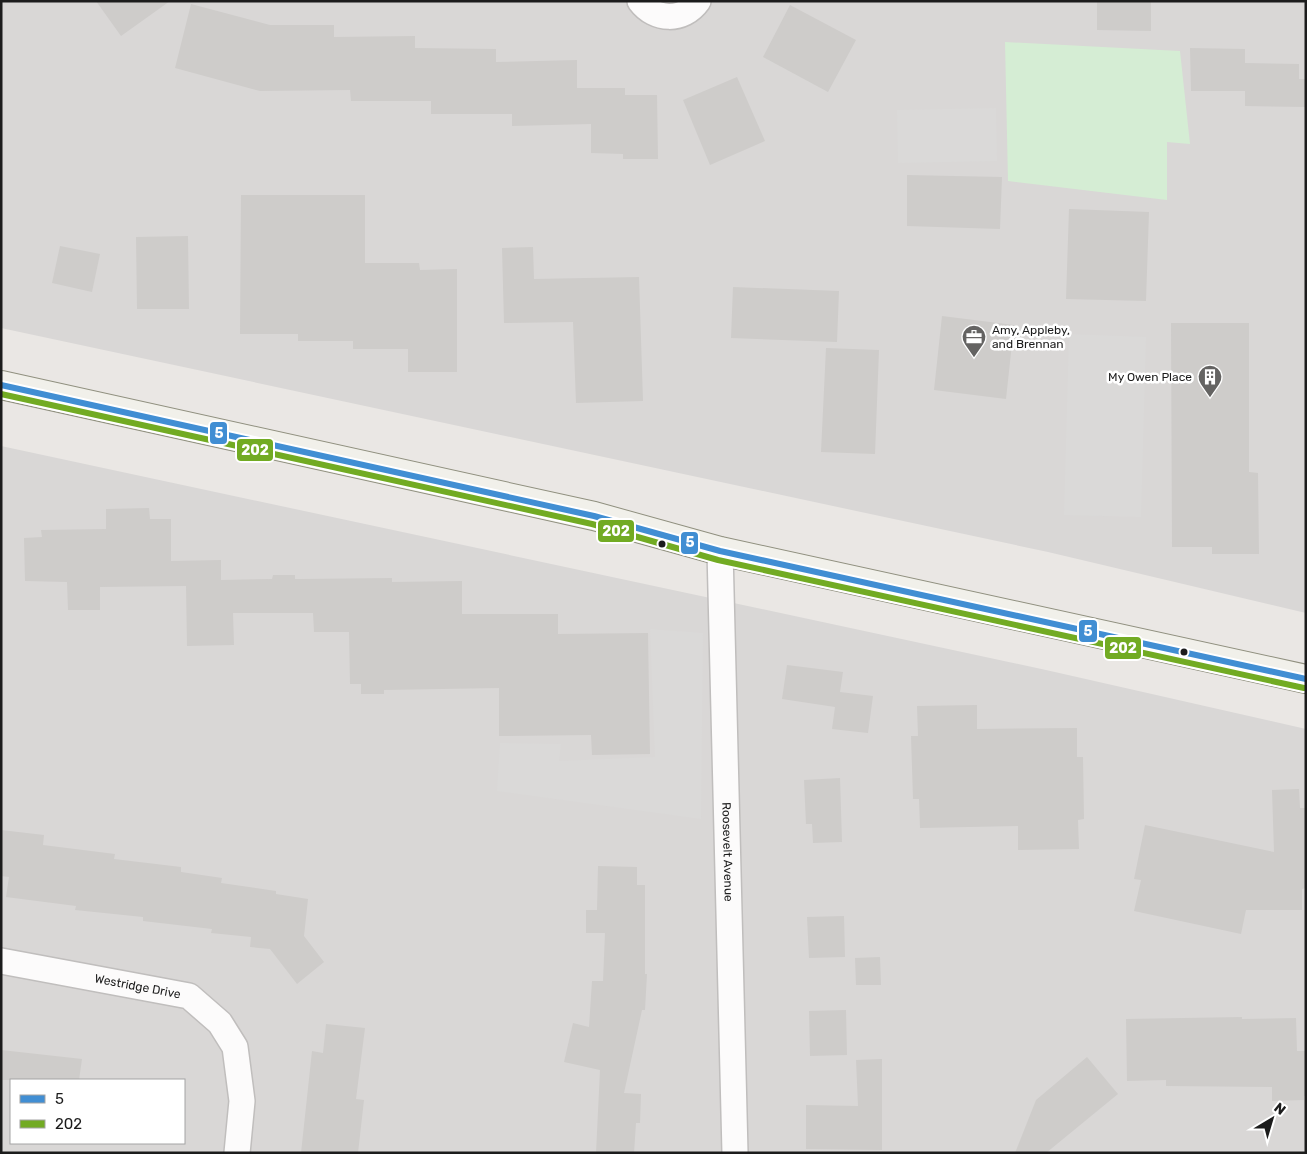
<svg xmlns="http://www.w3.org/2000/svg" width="1307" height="1154" viewBox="0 0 1307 1154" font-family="Rubik,sans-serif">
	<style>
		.residential { fill: #d9d7d6; fill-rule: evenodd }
		.park { fill: #d5edd4 }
		.parking { fill: #dad9d8 }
		.building { fill: #ceccca }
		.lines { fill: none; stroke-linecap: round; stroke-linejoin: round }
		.minor-casing { stroke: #c0bebd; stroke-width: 28 }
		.secondary-casing { stroke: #90907f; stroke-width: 30 }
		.minor { stroke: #fcfbfb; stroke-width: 25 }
		.secondary { stroke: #f1f0ea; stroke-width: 28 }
		.bus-1-casing { stroke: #fff; stroke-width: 10 }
		.bus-2-casing { stroke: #fff; stroke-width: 10 }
		.bus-1 { stroke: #418ed3; stroke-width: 6 }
		.bus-2 { stroke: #72ab23; stroke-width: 6 }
		.bus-dot { fill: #1c1c1c; stroke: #fff; stroke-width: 2 }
		.labels { text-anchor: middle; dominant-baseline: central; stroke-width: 5; stroke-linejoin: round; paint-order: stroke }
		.poi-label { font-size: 12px; fill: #1c1c1c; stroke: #fff; text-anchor: start }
		.street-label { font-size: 12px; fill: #1c1c1c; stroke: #fff }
		.line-badge { stroke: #fff; stroke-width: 2 }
		.badge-label { font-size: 14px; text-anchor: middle; font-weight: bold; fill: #fff }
	</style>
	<rect width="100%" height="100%" fill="#eae7e4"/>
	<g class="residential">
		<path d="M 1,1 L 1306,1 L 1306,613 L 1048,552 L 1,328 Z"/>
		<path d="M 1,446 L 1046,670 L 1306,729 L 1306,1153 L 1,1153 ZM 11,1080 L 184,1080 L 184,1143 L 11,1143 Z"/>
	</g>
	<path class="park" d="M 1005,42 L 1180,51 L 1190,144 L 1167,142 L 1167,200 L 1008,181 Z"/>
	<g class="parking">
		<path d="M 996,108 L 997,161 L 898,163 L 897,110 Z"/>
		<path d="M 1069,334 L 1146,337 L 1141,517 L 1064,515 Z"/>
		<path d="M 650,629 L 703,633 L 701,819 L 497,791 L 500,743 L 561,744 L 559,761 L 655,757 Z"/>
	</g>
	<g class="building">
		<path d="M 96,1 L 170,1 L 121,36 Z"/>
		<path d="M 1097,1 L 1151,1 L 1151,31 L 1097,30 Z"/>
		<path d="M 191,4 L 270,25 L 334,25 L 334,37 L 415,36 L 415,48 L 496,49 L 496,62 L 577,60 L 577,88 L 625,88 L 625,95 L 657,95 L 658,159 L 623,159 L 623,154 L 591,153 L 591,124 L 512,126 L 512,114 L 431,114 L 431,101 L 351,101 L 350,90 L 260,91 L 175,68 Z"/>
		<path d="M 790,5 L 856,40 L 828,92 L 763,57 Z"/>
		<path d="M 1190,48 L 1245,49 L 1245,63 L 1299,64 L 1299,79 L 1306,79 L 1306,107 L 1245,106 L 1245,91 L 1191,91 Z"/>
		<path d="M 737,77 L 765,141 L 710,165 L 683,100 Z"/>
		<path d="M 907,175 L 1002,177 L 1000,229 L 907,226 Z"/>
		<path d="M 241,195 L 365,195 L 365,263 L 419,263 L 420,270 L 457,269 L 457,372 L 408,372 L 408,349 L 353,349 L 353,341 L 298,341 L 298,334 L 240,334 Z"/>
		<path d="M 1069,209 L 1149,212 L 1146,301 L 1066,299 Z"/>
		<path d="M 188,236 L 189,309 L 137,309 L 136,237 Z"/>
		<path d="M 60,246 L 100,254 L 92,292 L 52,283 Z"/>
		<path d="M 533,247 L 534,279 L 639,277 L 643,401 L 576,403 L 573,322 L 504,323 L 502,248 Z"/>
		<path d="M 733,287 L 839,291 L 837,342 L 731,338 Z"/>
		<path d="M 942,316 L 1014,325 L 1006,399 L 934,390 Z"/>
		<path d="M 1171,323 L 1249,323 L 1249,472 L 1258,473 L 1259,554 L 1212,554 L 1212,547 L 1172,547 Z"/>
		<path d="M 826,348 L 879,350 L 875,454 L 821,452 Z"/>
		<path d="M 149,508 L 150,519 L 171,519 L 171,561 L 221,560 L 221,580 L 272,579 L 273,575 L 295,575 L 295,579 L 301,579 L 392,578 L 392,582 L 462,581 L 462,614 L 558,614 L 558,634 L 648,633 L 650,754 L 592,755 L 591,735 L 499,736 L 499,688 L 384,690 L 384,694 L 361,694 L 361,684 L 350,684 L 349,632 L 314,632 L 313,613 L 233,613 L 234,645 L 187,646 L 186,586 L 100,587 L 100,610 L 68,610 L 67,582 L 25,581 L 24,538 L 42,537 L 41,530 L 106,529 L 106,509 Z"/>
		<path d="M 787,665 L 843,672 L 840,692 L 873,696 L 868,733 L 832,729 L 835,707 L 782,699 Z"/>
		<path d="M 977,705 L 977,729 L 1077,728 L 1077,757 L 1083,757 L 1084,819 L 1078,820 L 1079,849 L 1018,850 L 1018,826 L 920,828 L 919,799 L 913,799 L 911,736 L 918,736 L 917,706 Z"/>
		<path d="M 840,778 L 842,842 L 813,843 L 812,824 L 806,824 L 804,780 Z"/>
		<path d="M 1299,789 L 1300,808 L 1306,808 L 1306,888 L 1302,889 L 1302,910 L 1246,910 L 1241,934 L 1134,911 L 1141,880 L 1134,879 L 1145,825 L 1274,852 L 1272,790 Z"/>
		<path d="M 1,830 L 44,835 L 43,845 L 115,854 L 114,859 L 181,867 L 181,872 L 222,878 L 221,883 L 276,891 L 276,894 L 308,899 L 304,936 L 324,962 L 297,984 L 270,949 L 250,947 L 251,937 L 211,933 L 212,929 L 143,921 L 143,917 L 75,910 L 76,906 L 6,897 L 9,877 L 1,876 Z"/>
		<path d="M 598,866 L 637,867 L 637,885 L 645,885 L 645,974 L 647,974 L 645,1010 L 642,1010 L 624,1093 L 641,1094 L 640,1123 L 636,1123 L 634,1153 L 596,1153 L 600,1070 L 564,1062 L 573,1023 L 589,1027 L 592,981 L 603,981 L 605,933 L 586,933 L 586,910 L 597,910 Z"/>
		<path d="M 844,916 L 845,957 L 809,958 L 807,917 Z"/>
		<path d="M 880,957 L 881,985 L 856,985 L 855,958 Z"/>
		<path d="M 846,1010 L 847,1055 L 810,1056 L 809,1011 Z"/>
		<path d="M 1242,1017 L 1242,1019 L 1296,1018 L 1297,1051 L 1306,1051 L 1306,1096 L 1304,1096 L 1304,1100 L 1272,1101 L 1272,1087 L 1166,1086 L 1166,1080 L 1127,1081 L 1126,1019 Z"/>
		<path d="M 326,1024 L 365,1028 L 356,1099 L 364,1100 L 358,1153 L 301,1153 L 312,1051 L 323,1053 Z"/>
		<path d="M 1,1050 L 82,1059 L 79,1080 L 1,1080 Z"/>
		<path d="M 1087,1057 L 1118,1094 L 1046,1153 L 1015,1153 L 1036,1100 Z"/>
		<path d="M 882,1059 L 882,1150 L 806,1149 L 806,1105 L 858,1106 L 856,1060 Z"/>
	</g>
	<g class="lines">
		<defs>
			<g id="minor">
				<path d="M 640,1 C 655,21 683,22 698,1"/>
				<path id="s1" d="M 720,551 L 735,1153"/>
				<path id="s2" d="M 1,961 L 189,996 L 220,1023 L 235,1047 L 242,1101 L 237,1153"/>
			</g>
			<path id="secondary" d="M 1,385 L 594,516 L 720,551 L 1306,679"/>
		</defs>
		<use href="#minor" class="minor-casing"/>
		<use href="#secondary" class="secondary-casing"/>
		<use href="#minor" class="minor"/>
		<use href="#secondary" class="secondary"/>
		<defs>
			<path id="bus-1" d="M 1,385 L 594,516 L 720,551 L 1306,679"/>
			<path id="bus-2" d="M 1,394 L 592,524 L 718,560 L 1304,688"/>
		</defs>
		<use href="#bus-1" class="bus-1-casing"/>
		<use href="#bus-2" class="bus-2-casing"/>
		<use href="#bus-1" class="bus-1"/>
		<use href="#bus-2" class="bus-2"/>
	</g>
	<defs>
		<symbol id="office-pin" viewBox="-11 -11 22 30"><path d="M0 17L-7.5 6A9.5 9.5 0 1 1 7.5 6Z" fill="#646362" stroke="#fff"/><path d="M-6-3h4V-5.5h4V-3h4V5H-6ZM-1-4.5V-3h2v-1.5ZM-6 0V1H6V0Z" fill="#fff"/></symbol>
		<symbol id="building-pin" viewBox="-11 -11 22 30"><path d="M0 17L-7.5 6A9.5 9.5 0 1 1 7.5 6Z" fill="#646362" stroke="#fff"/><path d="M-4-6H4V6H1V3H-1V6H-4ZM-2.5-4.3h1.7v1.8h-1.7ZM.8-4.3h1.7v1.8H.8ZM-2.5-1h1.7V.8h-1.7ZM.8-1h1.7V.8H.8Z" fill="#fff"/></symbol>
	</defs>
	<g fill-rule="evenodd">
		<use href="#office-pin" x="960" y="323" width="28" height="38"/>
		<use href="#building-pin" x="1196" y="363" width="28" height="38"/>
	</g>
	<g class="bus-dot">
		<circle cx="662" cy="544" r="4.5"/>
		<circle cx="1184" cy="652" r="4.5"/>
	</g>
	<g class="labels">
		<g class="poi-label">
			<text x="992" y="330">Amy, Appleby,<tspan x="992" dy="14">and Brennan</tspan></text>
			<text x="1192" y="377" text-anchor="end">My Owen Place</text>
		</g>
		<g class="street-label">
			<text stroke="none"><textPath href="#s1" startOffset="301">Roosevelt Avenue</textPath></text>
			<text stroke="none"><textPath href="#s2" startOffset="139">Westridge Drive</textPath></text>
		</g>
	</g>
	<g class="line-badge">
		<rect x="209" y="421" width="19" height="24" rx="5" fill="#418ed3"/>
		<rect x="236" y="438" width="38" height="24" rx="5" fill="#72ab23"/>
		<rect x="597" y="519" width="38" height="24" rx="5" fill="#72ab23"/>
		<rect x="680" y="531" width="19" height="24" rx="5" fill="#418ed3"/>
		<rect x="1078" y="619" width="20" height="24" rx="5" fill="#418ed3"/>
		<rect x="1104" y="636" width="38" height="24" rx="5" fill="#72ab23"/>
	</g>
	<g class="badge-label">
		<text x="219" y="438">5</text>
		<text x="255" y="455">202</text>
		<text x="616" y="536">202</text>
		<text x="690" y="547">5</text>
		<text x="1088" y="636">5</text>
		<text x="1123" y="653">202</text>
	</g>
	<rect width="1307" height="1154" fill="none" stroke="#1c1c1c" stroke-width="5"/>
	<rect x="10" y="1079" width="175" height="65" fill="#ffffff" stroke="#a4a4a4"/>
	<rect x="20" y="1095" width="25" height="8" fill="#418ed3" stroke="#a4a4a4"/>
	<text x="55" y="1104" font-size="15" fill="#1c1c1c">5</text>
	<rect x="20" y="1120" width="25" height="8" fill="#72ab23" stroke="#a4a4a4"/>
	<text x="55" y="1129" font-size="15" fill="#1c1c1c">202</text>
	<g transform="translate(1272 1119) rotate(38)" stroke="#ffffff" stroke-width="4" paint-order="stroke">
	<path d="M0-4L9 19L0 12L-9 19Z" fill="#1c1c1c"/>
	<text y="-8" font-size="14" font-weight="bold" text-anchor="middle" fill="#1c1c1c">N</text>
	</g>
</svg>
